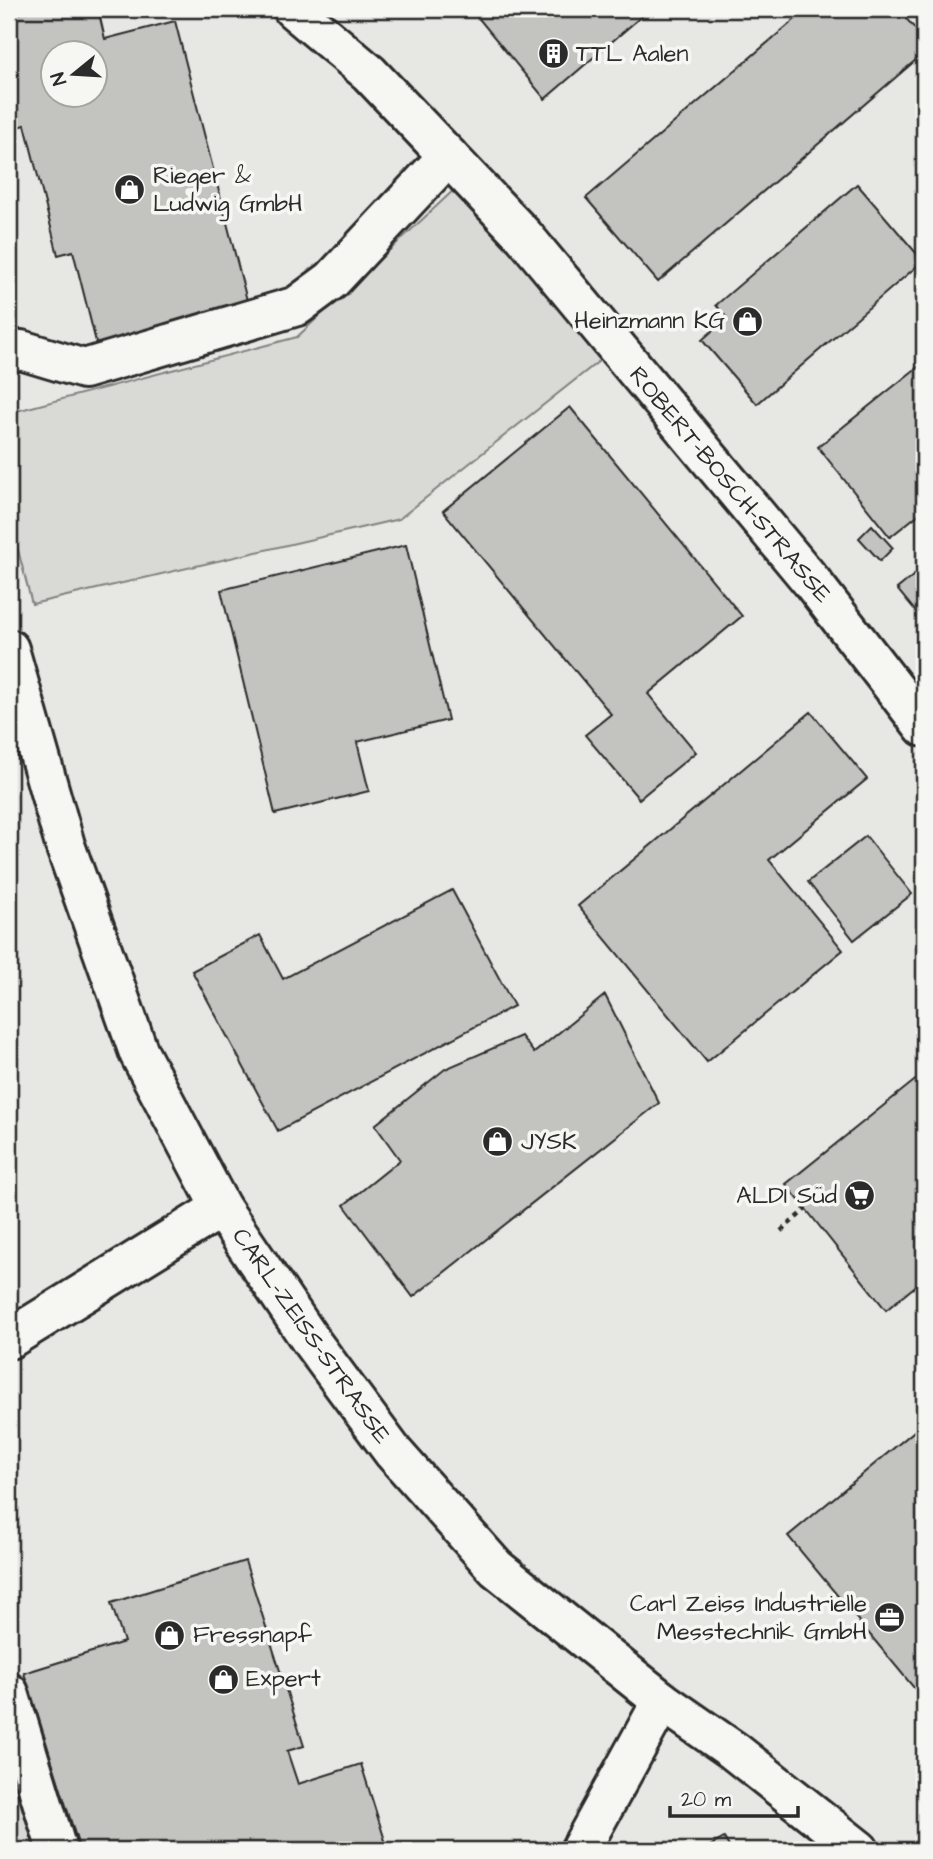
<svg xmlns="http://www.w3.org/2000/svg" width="933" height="1859" viewBox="0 0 933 1859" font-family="'Architects Daughter',sans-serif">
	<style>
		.built { fill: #e7e7e3; fill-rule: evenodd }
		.green { fill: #d9d9d5; stroke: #828280; stroke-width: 2 }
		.building { fill: #c3c3c0; stroke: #2b2b2b; stroke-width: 2; fill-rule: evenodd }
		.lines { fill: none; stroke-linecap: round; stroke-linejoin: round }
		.minor-casing { stroke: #2b2b2b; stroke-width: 44 }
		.path { stroke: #2b2b2b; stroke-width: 4.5; stroke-dasharray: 5 5; stroke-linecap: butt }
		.minor { stroke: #f6f6f2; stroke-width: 38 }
		.labels { text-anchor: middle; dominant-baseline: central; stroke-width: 7; stroke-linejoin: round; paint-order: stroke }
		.poi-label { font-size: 24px; fill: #2b2b2b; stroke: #f6f6f2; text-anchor: start }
		.street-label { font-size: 24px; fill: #2b2b2b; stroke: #f6f6f2 }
	</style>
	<rect width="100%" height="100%" fill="#f6f6f2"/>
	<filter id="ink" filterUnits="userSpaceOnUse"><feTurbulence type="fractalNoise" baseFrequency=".0143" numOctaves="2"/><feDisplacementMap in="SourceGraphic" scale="14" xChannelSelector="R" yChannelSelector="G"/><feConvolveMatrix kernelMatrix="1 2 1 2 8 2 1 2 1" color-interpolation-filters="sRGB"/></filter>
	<g filter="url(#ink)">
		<path class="built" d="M 9,9 L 924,9 L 924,1850 L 35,1850 L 9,1766 ZM 52,52 L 94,52 L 94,94 L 52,94 Z"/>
		<g class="green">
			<path d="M 458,186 L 604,357 L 399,519 L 32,604 L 9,515 L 9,413 L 297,337 Z"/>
			<path d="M 9,1766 L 35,1850 L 9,1850 Z"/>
		</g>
		<g class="building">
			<path d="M 36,9 L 98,9 L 105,39 L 175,21 L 250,312 L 98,350 L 73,251 L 58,255 L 25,125 L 9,129 L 9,58 L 13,57 L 9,16 ZM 52,52 L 94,52 L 94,94 L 52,94 Z"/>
			<path d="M 471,9 L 650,9 L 545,99 Z"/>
			<path d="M 807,9 L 898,9 L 924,39 L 924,53 L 658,282 L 586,198 Z"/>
			<path d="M 857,184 L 923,261 L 757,404 L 702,340 L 727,318 L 716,305 Z"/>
			<path d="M 924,362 L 924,510 L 890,537 L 818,447 Z"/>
			<path d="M 570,407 L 742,616 L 648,694 L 696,752 L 639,799 L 585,735 L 611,714 L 443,511 Z"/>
			<path d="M 872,525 L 893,548 L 880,561 L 859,538 Z"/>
			<path d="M 406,545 L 448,720 L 357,742 L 369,791 L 275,814 L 221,590 Z"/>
			<path d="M 924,567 L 924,622 L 897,589 Z"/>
			<path d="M 811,712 L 867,779 L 769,860 L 843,950 L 707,1062 L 578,906 Z"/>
			<path d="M 866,836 L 912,894 L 854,940 L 808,882 Z"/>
			<path d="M 452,890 L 514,1006 L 278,1131 L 192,971 L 260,935 L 283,979 Z"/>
			<path d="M 605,995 L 659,1103 L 413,1297 L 344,1205 L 400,1160 L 375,1125 L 445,1069 L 521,1036 L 534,1053 Z"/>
			<path d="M 924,1073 L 924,1279 L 886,1310 L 786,1184 Z"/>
			<path d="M 924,1423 L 924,1700 L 788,1536 Z"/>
			<path d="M 245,1561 L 304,1746 L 287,1751 L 298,1784 L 361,1764 L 388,1850 L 80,1850 L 24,1673 L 124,1642 L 111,1603 Z"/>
			<path d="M 724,1838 L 731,1850 L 703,1850 Z"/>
		</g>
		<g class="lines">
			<defs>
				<g id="minor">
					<path d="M 293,9 L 369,73 L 524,236 L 812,582 L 924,727"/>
					<path d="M 9,353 L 21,350 L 84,369 L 297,306 L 332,280 L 448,156"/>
					<path d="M 9,649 L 65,845 L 139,1053 L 221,1208 L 313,1344 L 393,1452 L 496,1568 L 662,1701 L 734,1751 L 859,1850"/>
					<path d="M 9,1339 L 221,1208"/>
					<path d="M 9,1693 L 57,1850"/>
					<path d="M 580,1850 L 662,1701"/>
				</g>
			</defs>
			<use href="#minor" class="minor-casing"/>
			<path class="path" d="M 781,1231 L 806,1209"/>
			<use href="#minor" class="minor"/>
		</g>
	</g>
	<defs>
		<symbol id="building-disc" viewBox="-11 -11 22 22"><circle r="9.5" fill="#2b2b2b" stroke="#f6f6f2"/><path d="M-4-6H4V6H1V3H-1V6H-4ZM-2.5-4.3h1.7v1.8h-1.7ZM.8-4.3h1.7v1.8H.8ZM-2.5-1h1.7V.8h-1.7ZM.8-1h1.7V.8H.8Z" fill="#fff"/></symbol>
		<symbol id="shop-disc" viewBox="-11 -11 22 22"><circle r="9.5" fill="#2b2b2b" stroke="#f6f6f2"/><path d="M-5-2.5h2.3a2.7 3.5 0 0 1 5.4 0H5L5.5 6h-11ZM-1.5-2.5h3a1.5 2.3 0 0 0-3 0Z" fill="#fff"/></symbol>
		<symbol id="supermarket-disc" viewBox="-11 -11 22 22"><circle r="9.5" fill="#2b2b2b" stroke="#f6f6f2"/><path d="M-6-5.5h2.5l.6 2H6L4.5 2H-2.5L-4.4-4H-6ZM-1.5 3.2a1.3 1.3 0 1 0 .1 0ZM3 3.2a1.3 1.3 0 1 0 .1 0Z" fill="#fff"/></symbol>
		<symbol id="office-disc" viewBox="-11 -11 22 22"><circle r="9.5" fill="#2b2b2b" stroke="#f6f6f2"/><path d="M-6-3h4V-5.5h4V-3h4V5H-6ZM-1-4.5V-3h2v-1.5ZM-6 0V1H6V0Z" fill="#fff"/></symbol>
	</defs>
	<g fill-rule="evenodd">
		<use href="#building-disc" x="536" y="36" width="35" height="35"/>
		<use href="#shop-disc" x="112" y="172" width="35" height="35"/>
		<use href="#shop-disc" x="730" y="304" width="35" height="35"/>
		<use href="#shop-disc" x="480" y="1124" width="35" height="35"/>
		<use href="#supermarket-disc" x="842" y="1178" width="35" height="35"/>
		<use href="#office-disc" x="872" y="1600" width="35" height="35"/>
		<use href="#shop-disc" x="152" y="1618" width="35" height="35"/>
		<use href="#shop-disc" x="206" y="1662" width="35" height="35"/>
	</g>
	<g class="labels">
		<g class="poi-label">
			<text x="576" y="54">TTL Aalen</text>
			<text x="153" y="176">Rieger &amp;<tspan x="153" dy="28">Ludwig GmbH</tspan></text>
			<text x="725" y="321" text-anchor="end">Heinzmann KG</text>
			<text x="521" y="1142">JYSK</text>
			<text x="837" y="1196" text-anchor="end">ALDI Süd</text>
			<text x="867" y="1604" text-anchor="end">Carl Zeiss Industrielle<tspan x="867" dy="28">Messtechnik GmbH</tspan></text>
			<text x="193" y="1635">Fressnapf</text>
			<text x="246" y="1679">Expert</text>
		</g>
		<g class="street-label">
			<text transform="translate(730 485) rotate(50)">ROBERT-BOSCH-STRASSE</text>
			<text transform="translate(311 1336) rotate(55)">CARL-ZEISS-STRASSE</text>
		</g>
	</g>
	<rect width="933" height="1859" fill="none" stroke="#f6f6f2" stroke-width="35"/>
	<rect x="18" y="18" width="898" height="1824" fill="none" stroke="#2b2b2b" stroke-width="2.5" filter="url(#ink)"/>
	<g transform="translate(74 74) rotate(252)"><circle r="33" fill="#f6f6f2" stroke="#a5a5a2" stroke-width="2"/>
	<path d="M0-5L12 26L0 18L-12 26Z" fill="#2b2b2b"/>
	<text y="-10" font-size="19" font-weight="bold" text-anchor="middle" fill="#2b2b2b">N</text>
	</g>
	<path d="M670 1806v10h128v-10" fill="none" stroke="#2b2b2b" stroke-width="3.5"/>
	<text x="681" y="1806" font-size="21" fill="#2b2b2b" stroke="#f6f6f2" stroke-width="5" paint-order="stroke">20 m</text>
</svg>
